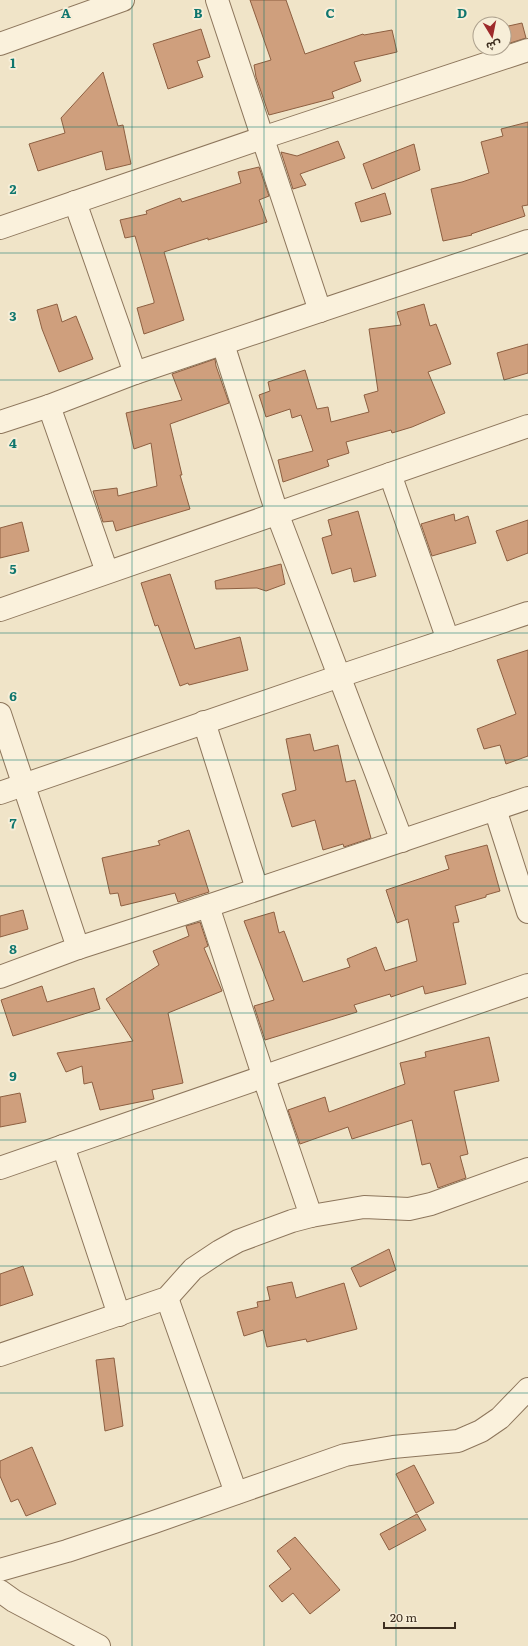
<svg xmlns="http://www.w3.org/2000/svg" width="528" height="1646" viewBox="0 0 528 1646" font-family="Literata,'Noto Sans Arabic',serif">
	<style>
		.building { fill: #cf9f7d; stroke: #8d5f41 }
		.lines { fill: none; stroke-linecap: round; stroke-linejoin: round }
		.street-casing { stroke: #8d765c; stroke-width: 24 }
		.street { stroke: #faf1dc; stroke-width: 22 }
		.grid { fill: none; stroke: #0f766e; stroke-width: 1; stroke-opacity: 0.55 }
		.grid-label { font-size: 13px; text-anchor: middle; font-weight: bold; fill: #0f766e; stroke: #f7eed8; stroke-width: 4; stroke-linejoin: round; paint-order: stroke }
	</style>
	<rect width="100%" height="100%" fill="#f0e4c8"/>
	<g class="building">
		<path d="M 250,0 L 286,0 L 305,54 L 363,34 L 364,35 L 392,30 L 397,52 L 354,62 L 361,81 L 332,92 L 334,98 L 269,115 L 256,77 L 254,65 L 271,60 Z"/>
		<path d="M 522,23 L 526,38 L 504,45 L 504,27 Z"/>
		<path d="M 201,29 L 210,57 L 197,61 L 203,77 L 168,89 L 153,44 Z"/>
		<path d="M 103,72 L 118,126 L 123,125 L 131,164 L 106,170 L 102,151 L 38,171 L 29,144 L 65,133 L 61,118 Z"/>
		<path d="M 528,122 L 528,205 L 522,206 L 525,216 L 471,234 L 472,235 L 443,241 L 431,189 L 462,182 L 489,173 L 481,142 L 503,136 L 501,129 Z"/>
		<path d="M 338,141 L 345,158 L 300,174 L 306,185 L 293,189 L 281,152 L 297,156 Z"/>
		<path d="M 414,144 L 420,170 L 372,189 L 363,164 Z"/>
		<path d="M 259,167 L 269,196 L 259,200 L 267,222 L 208,240 L 208,238 L 164,252 L 184,320 L 144,334 L 137,308 L 154,303 L 154,301 L 135,236 L 125,238 L 120,220 L 147,214 L 146,211 L 180,198 L 182,202 L 241,183 L 238,172 Z"/>
		<path d="M 385,193 L 391,214 L 361,222 L 355,203 Z"/>
		<path d="M 57,304 L 62,322 L 76,316 L 93,359 L 59,372 L 42,329 L 37,310 Z"/>
		<path d="M 424,304 L 430,326 L 436,324 L 451,364 L 428,372 L 445,413 L 412,427 L 392,433 L 391,430 L 346,442 L 349,453 L 327,460 L 329,466 L 283,482 L 278,460 L 313,451 L 301,415 L 292,418 L 290,409 L 266,417 L 259,395 L 270,391 L 268,382 L 305,370 L 317,409 L 328,407 L 331,422 L 369,412 L 364,395 L 378,391 L 369,329 L 401,325 L 397,312 Z"/>
		<path d="M 528,344 L 528,373 L 504,380 L 497,353 Z"/>
		<path d="M 215,359 L 216,366 L 229,403 L 170,424 L 182,475 L 180,475 L 190,509 L 116,531 L 113,521 L 103,522 L 93,491 L 117,488 L 118,496 L 157,486 L 151,443 L 134,449 L 126,413 L 182,400 L 172,374 Z"/>
		<path d="M 358,511 L 376,576 L 354,582 L 351,568 L 332,574 L 322,538 L 332,535 L 328,520 Z"/>
		<path d="M 454,514 L 455,521 L 468,516 L 476,543 L 432,556 L 421,524 Z"/>
		<path d="M 528,520 L 528,553 L 507,561 L 496,531 Z"/>
		<path d="M 22,522 L 29,551 L 0,558 L 0,528 Z"/>
		<path d="M 281,564 L 285,584 L 266,591 L 257,588 L 216,589 L 215,581 Z"/>
		<path d="M 170,574 L 195,649 L 240,637 L 248,670 L 189,685 L 188,683 L 180,686 L 158,625 L 155,626 L 141,583 Z"/>
		<path d="M 528,650 L 528,756 L 506,764 L 500,745 L 484,749 L 477,729 L 516,714 L 497,660 Z"/>
		<path d="M 310,734 L 314,751 L 338,745 L 346,782 L 355,780 L 371,838 L 344,847 L 343,844 L 323,850 L 315,820 L 292,827 L 282,794 L 296,790 L 286,739 Z"/>
		<path d="M 189,830 L 209,892 L 178,902 L 175,893 L 121,906 L 118,893 L 110,894 L 102,858 L 160,845 L 158,841 Z"/>
		<path d="M 487,845 L 500,891 L 486,895 L 486,897 L 455,906 L 459,922 L 453,923 L 466,984 L 425,994 L 423,986 L 391,997 L 390,994 L 354,1005 L 357,1012 L 265,1040 L 254,1006 L 274,1000 L 244,921 L 274,912 L 279,933 L 284,931 L 303,982 L 350,967 L 347,959 L 376,947 L 385,971 L 417,961 L 408,919 L 397,923 L 386,890 L 449,869 L 445,856 Z"/>
		<path d="M 23,910 L 28,929 L 0,937 L 0,916 Z"/>
		<path d="M 200,922 L 208,946 L 204,948 L 222,991 L 168,1013 L 183,1083 L 152,1090 L 154,1099 L 100,1110 L 92,1082 L 84,1084 L 82,1066 L 66,1072 L 57,1053 L 133,1041 L 106,999 L 159,965 L 153,951 L 189,936 L 186,926 Z"/>
		<path d="M 42,986 L 47,1002 L 94,988 L 100,1009 L 13,1036 L 1,1000 Z"/>
		<path d="M 489,1037 L 499,1081 L 454,1091 L 468,1154 L 460,1156 L 466,1178 L 438,1188 L 430,1163 L 422,1165 L 412,1120 L 352,1139 L 348,1127 L 300,1144 L 288,1110 L 325,1097 L 329,1112 L 405,1084 L 400,1063 L 426,1057 L 425,1052 Z"/>
		<path d="M 20,1093 L 26,1122 L 0,1127 L 0,1097 Z"/>
		<path d="M 389,1249 L 396,1270 L 360,1287 L 351,1268 Z"/>
		<path d="M 23,1266 L 33,1295 L 0,1306 L 0,1274 Z"/>
		<path d="M 292,1282 L 296,1298 L 344,1283 L 357,1329 L 307,1342 L 306,1339 L 267,1347 L 263,1330 L 244,1336 L 237,1312 L 258,1307 L 257,1302 L 270,1300 L 267,1287 Z"/>
		<path d="M 114,1358 L 123,1426 L 105,1431 L 96,1360 Z"/>
		<path d="M 32,1447 L 56,1504 L 26,1516 L 18,1499 L 11,1502 L 0,1476 L 0,1461 Z"/>
		<path d="M 414,1465 L 434,1503 L 416,1513 L 396,1474 Z"/>
		<path d="M 417,1514 L 426,1530 L 389,1550 L 380,1534 Z"/>
		<path d="M 295,1537 L 340,1590 L 310,1614 L 293,1593 L 282,1602 L 269,1586 L 291,1569 L 277,1551 Z"/>
	</g>
	<g class="lines">
		<defs>
			<g id="street">
				<path d="M 217,0 L 320,311"/>
				<path d="M 0,44 L 123,0"/>
				<path d="M 75,202 L 135,373"/>
				<path d="M 0,228 L 262,138 L 528,50"/>
				<path d="M 223,344 L 277,513 L 402,841"/>
				<path d="M 49,406 L 107,572"/>
				<path d="M 0,422 L 49,406 L 135,373 L 528,241"/>
				<path d="M 390,474 L 448,640"/>
				<path d="M 0,610 L 528,426"/>
				<path d="M 0,714 L 78,948"/>
				<path d="M 204,722 L 257,889"/>
				<path d="M 0,793 L 340,676 L 528,613"/>
				<path d="M 495,809 L 528,912"/>
				<path d="M 208,906 L 264,1078 L 311,1216"/>
				<path d="M 0,977 L 78,948 L 208,906 L 528,798"/>
				<path d="M 63,1146 L 119,1315"/>
				<path d="M 0,1168 L 528,985"/>
				<path d="M 167,1298 L 236,1493"/>
				<path d="M 0,1355 L 167,1298 L 193,1269 L 220,1251 L 238,1241 L 292,1221 L 311,1216 L 364,1207 L 409,1209 L 431,1204 L 528,1169"/>
				<path d="M 0,1570 L 67,1551 L 154,1522 L 345,1455 L 393,1447 L 458,1441 L 481,1431 L 500,1418 L 528,1389"/>
				<path d="M 0,1591 L 14,1601 L 99,1646"/>
			</g>
		</defs>
		<use href="#street" class="street-casing"/>
		<use href="#street" class="street"/>
	</g>
	<path class="grid" d="M 132,0 L 132,1646M 264,0 L 264,1646M 396,0 L 396,1646M 0,127 L 528,127M 0,253 L 528,253M 0,380 L 528,380M 0,506 L 528,506M 0,633 L 528,633M 0,760 L 528,760M 0,886 L 528,886M 0,1013 L 528,1013M 0,1140 L 528,1140M 0,1266 L 528,1266M 0,1393 L 528,1393M 0,1519 L 528,1519"/>
	<g class="grid-label">
		<text x="66" y="18">A</text>
		<text x="198" y="18">B</text>
		<text x="330" y="18">C</text>
		<text x="462" y="18">D</text>
		<text x="13" y="68">1</text>
		<text x="13" y="194">2</text>
		<text x="13" y="321">3</text>
		<text x="13" y="448">4</text>
		<text x="13" y="574">5</text>
		<text x="13" y="701">6</text>
		<text x="13" y="828">7</text>
		<text x="13" y="954">8</text>
		<text x="13" y="1081">9</text>
	</g>
	<g transform="translate(492 36) rotate(170)"><circle r="19" fill="#f7eed8" stroke="#ada18e"/>
	<path d="M0-3L7 15L0 10L-7 15Z" fill="#9e2a2b"/>
	<text y="-6" font-size="11" font-weight="bold" text-anchor="middle" fill="#3d2e20">ش</text>
	</g>
	<path d="M384 1622v6h71v-6" fill="none" stroke="#3d2e20" stroke-width="2"/>
	<text x="390" y="1622" font-size="12" fill="#3d2e20" stroke="#f7eed8" stroke-width="3" paint-order="stroke">20 m</text>
</svg>
